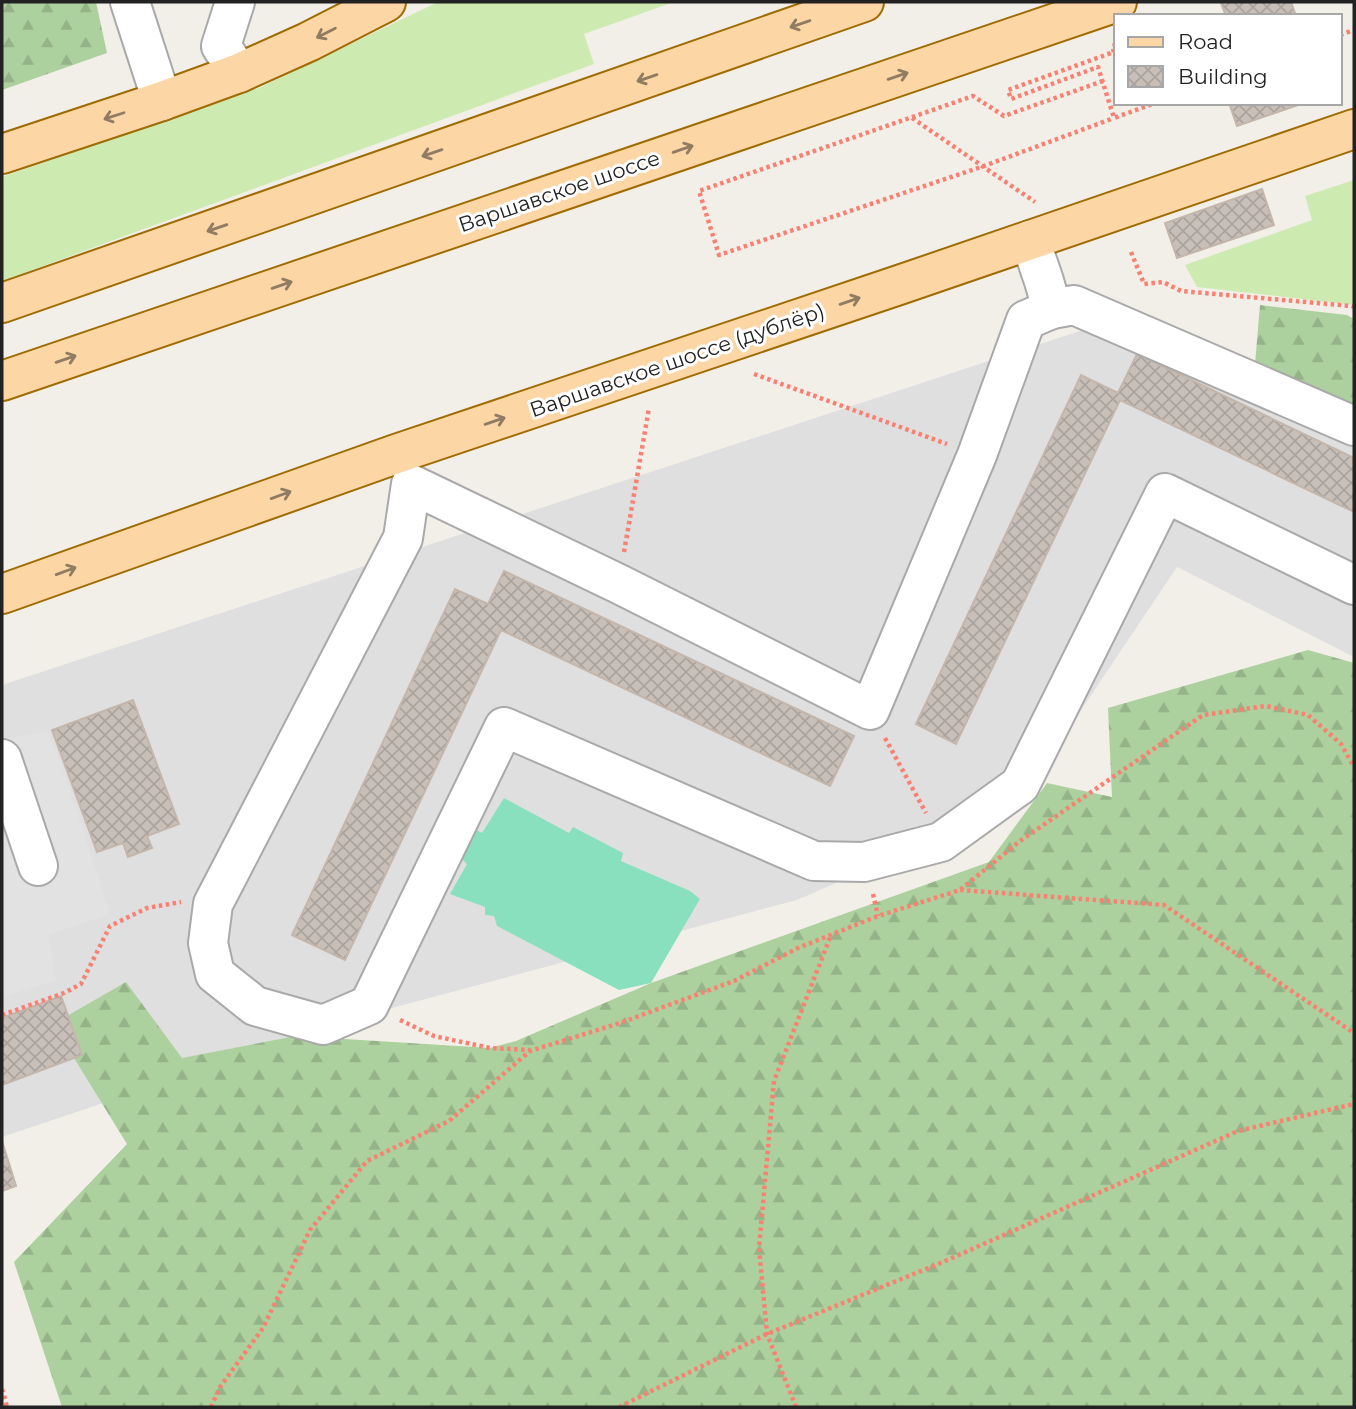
<svg xmlns="http://www.w3.org/2000/svg" width="1356" height="1409" viewBox="0 0 1356 1409" font-family="Montserrat,sans-serif">
	<style>
		.residential { fill: #e0dfdf }
		.grass { fill: #cdebb0 }
		.forest { fill: url(#forest-firs) }
		.pitch { fill: #88e0be }
		.parking { fill: #e2e2e2 }
		.building { fill: url(#building-cross-hatch); stroke: #c4b6ab; stroke-width: 2 }
		.lines { fill: none; stroke-linecap: round; stroke-linejoin: round }
		.minor-casing { stroke: #a9a9a9; stroke-width: 42 }
		.major-casing { stroke: #a06b00; stroke-width: 42 }
		.path { stroke: #fa8072; stroke-width: 4.5; stroke-dasharray: 3.5 3.5; stroke-linecap: butt }
		.minor { stroke: #fff; stroke-width: 38 }
		.major { stroke: #fcd6a4; stroke-width: 38 }
		.oneway { stroke: #8f7c63 }
		.labels { text-anchor: middle; dominant-baseline: central; stroke-width: 6; stroke-linejoin: round; paint-order: stroke }
		.street-label { font-size: 21px; fill: #222; stroke: #fff }
	</style>
	<defs>
		<pattern id="forest-firs" width="22" height="20" patternUnits="userSpaceOnUse" patternTransform="scale(1.75)"><rect width="22" height="20" fill="#add19e"/><path d="M5 1l3.5 6h-7zM16 11l3.5 6h-7z" fill="#95b388"/></pattern>
		<pattern id="building-cross-hatch" width="8" height="8" patternUnits="userSpaceOnUse" patternTransform="scale(1.75)"><rect width="8" height="8" fill="#c7bfb8"/><path d="M0 0l8 8M0 8l8-8" fill="none" stroke="#aba49e"/></pattern>
	</defs>
	<rect width="100%" height="100%" fill="#f2efe9"/>
	<path class="residential" d="M 1089,328 L 1354,448 L 1354,657 L 1177,567 L 1018,804 L 797,900 L 362,1016 L 2,1137 L 2,685 Z"/>
	<g class="grass">
		<path d="M 438,2 L 674,2 L 584,34 L 594,64 L 2,281 L 2,177 L 259,88 Z"/>
		<path d="M 1354,180 L 1354,305 L 1197,287 L 1185,265 L 1312,220 L 1305,196 Z"/>
	</g>
	<g class="forest">
		<path d="M 2,2 L 96,2 L 107,53 L 2,90 Z"/>
		<path d="M 1260,305 L 1347,315 L 1354,319 L 1354,420 L 1254,376 Z"/>
		<path d="M 1308,650 L 1354,663 L 1354,1407 L 62,1407 L 14,1262 L 127,1144 L 53,1024 L 126,982 L 182,1058 L 296,1036 L 490,1048 L 516,1041 L 651,983 L 989,862 L 1047,783 L 1112,797 L 1108,708 Z"/>
	</g>
	<path class="pitch" d="M 504,798 L 569,833 L 573,827 L 623,853 L 621,861 L 690,891 L 700,899 L 651,983 L 619,990 L 497,926 L 494,916 L 485,915 L 485,907 L 450,894 L 467,864 L 458,855 L 473,828 L 482,833 Z"/>
	<path class="parking" d="M 48,732 L 65,775 L 110,914 L 48,935 L 56,980 L 2,997 L 2,739 Z"/>
	<g class="building">
		<path d="M 1224,2 L 1291,2 L 1295,13 L 1285,16 L 1226,16 L 1221,3 Z"/>
		<path d="M 1229,103 L 1304,103 L 1237,126 Z"/>
		<path d="M 1262,189 L 1274,225 L 1177,258 L 1165,223 Z"/>
		<path d="M 1137,354 L 1354,458 L 1354,512 L 1120,400 L 956,744 L 916,724 L 1081,375 L 1118,393 Z"/>
		<path d="M 504,571 L 854,736 L 830,786 L 501,630 L 345,960 L 292,935 L 455,589 L 488,604 Z"/>
		<path d="M 133,700 L 179,824 L 147,836 L 152,848 L 128,857 L 123,843 L 97,852 L 52,730 Z"/>
		<path d="M 61,996 L 82,1055 L 2,1085 L 2,1018 Z"/>
		<path d="M 2,1141 L 16,1186 L 2,1191 Z"/>
	</g>
	<g class="lines">
		<defs>
			<g id="minor">
				<path d="M 130,2 L 162,101"/>
				<path d="M 235,2 L 221,46 L 239,73"/>
				<path d="M 1030,240 L 1044,281 L 1052,309 L 1026,320 L 977,455 L 870,710 L 619,584 L 411,484 L 403,538 L 213,904 L 208,943 L 215,974 L 255,1006 L 323,1025 L 369,1005 L 504,727 L 814,861 L 864,862 L 941,842 L 1020,785 L 1165,493 L 1354,585"/>
				<path d="M 1052,309 L 1074,305 L 1354,426"/>
				<path d="M 2,759 L 38,866"/>
			</g>
			<g id="major">
				<path d="M 2,154 L 162,101 L 239,73 L 308,42 L 386,2"/>
				<path d="M 2,303 L 864,2"/>
				<path d="M 2,381 L 1117,2"/>
				<path d="M 2,594 L 396,454 L 899,285 L 1354,129"/>
			</g>
		</defs>
		<use href="#minor" class="minor-casing"/>
		<use href="#major" class="major-casing"/>
		<g class="path">
			<path d="M 1340,35 L 1354,30"/>
			<path d="M 1116,45 L 1112,46 L 1114,52 L 1008,90 L 1011,99 L 1098,67 L 1114,118 L 1155,103"/>
			<path d="M 1103,81 L 1004,116 L 973,96 L 699,191 L 719,255 L 984,166 L 1114,118"/>
			<path d="M 912,118 L 1035,202"/>
			<path d="M 1131,252 L 1144,284 L 1163,282 L 1181,291 L 1351,306 L 1354,307"/>
			<path d="M 754,374 L 947,444"/>
			<path d="M 624,552 L 649,408"/>
			<path d="M 885,738 L 926,813"/>
			<path d="M 960,890 L 1164,905 L 1354,1033"/>
			<path d="M 873,894 L 878,916"/>
			<path d="M 2,1015 L 64,993 L 81,984 L 110,926 L 147,908 L 181,902"/>
			<path d="M 400,1020 L 434,1036 L 490,1048 L 530,1050"/>
			<path d="M 2,1389 L 7,1407"/>
			<path d="M 211,1407 L 220,1387 L 263,1328 L 310,1230 L 367,1161 L 449,1121 L 530,1051 L 620,1023 L 734,981 L 798,948 L 878,916 L 960,890 L 1020,841 L 1203,715 L 1266,706 L 1308,715 L 1341,744 L 1354,767"/>
			<path d="M 619,1407 L 767,1334 L 943,1262 L 1238,1131 L 1354,1104"/>
			<path d="M 796,1407 L 767,1334 L 759,1248 L 774,1081 L 831,935"/>
		</g>
		<use href="#minor" class="minor"/>
		<use href="#major" class="major"/>
	</g>
	<defs><path id="oneway-shaft" d="M-6 0H5M1.5-3L5.5 0L1.5 3" fill="none" stroke-width="1.6" stroke-linecap="round" stroke-linejoin="round" transform="scale(1.75)"/></defs>
	<g class="oneway">
		<use href="#oneway-shaft" transform="translate(800 24) rotate(161)"/>
		<use href="#oneway-shaft" transform="translate(326 33) rotate(153)"/>
		<use href="#oneway-shaft" transform="translate(898 76) rotate(-19)"/>
		<use href="#oneway-shaft" transform="translate(647 78) rotate(161)"/>
		<use href="#oneway-shaft" transform="translate(114 116) rotate(162)"/>
		<use href="#oneway-shaft" transform="translate(683 149) rotate(-19)"/>
		<use href="#oneway-shaft" transform="translate(432 153) rotate(161)"/>
		<use href="#oneway-shaft" transform="translate(217 228) rotate(161)"/>
		<use href="#oneway-shaft" transform="translate(282 285) rotate(-19)"/>
		<use href="#oneway-shaft" transform="translate(850 301) rotate(-19)"/>
		<use href="#oneway-shaft" transform="translate(66 359) rotate(-19)"/>
		<use href="#oneway-shaft" transform="translate(495 421) rotate(-19)"/>
		<use href="#oneway-shaft" transform="translate(281 495) rotate(-20)"/>
		<use href="#oneway-shaft" transform="translate(66 571) rotate(-20)"/>
	</g>
	<g class="labels">
		<g class="street-label">
			<text transform="translate(559 191) rotate(-19)">Варшавское шоссе</text>
			<text transform="translate(677 360) rotate(-19)">Варшавское шоссе (дублёр)</text>
		</g>
	</g>
	<rect width="1356" height="1409" fill="none" stroke="#222222" stroke-width="7"/>
	<rect x="1114" y="14" width="228" height="91" fill="#ffffff" stroke="#a7a7a7" stroke-width="2"/>
	<rect x="1128" y="37" width="35" height="10" fill="#fcd6a4" stroke="#a7a7a7" stroke-width="2"/>
	<text x="1178" y="49" font-size="21" fill="#222222">Road</text>
	<rect x="1128" y="66" width="35" height="21" fill="url(#building-cross-hatch)" stroke="#a7a7a7" stroke-width="2"/>
	<text x="1178" y="84" font-size="21" fill="#222222">Building</text>
</svg>
